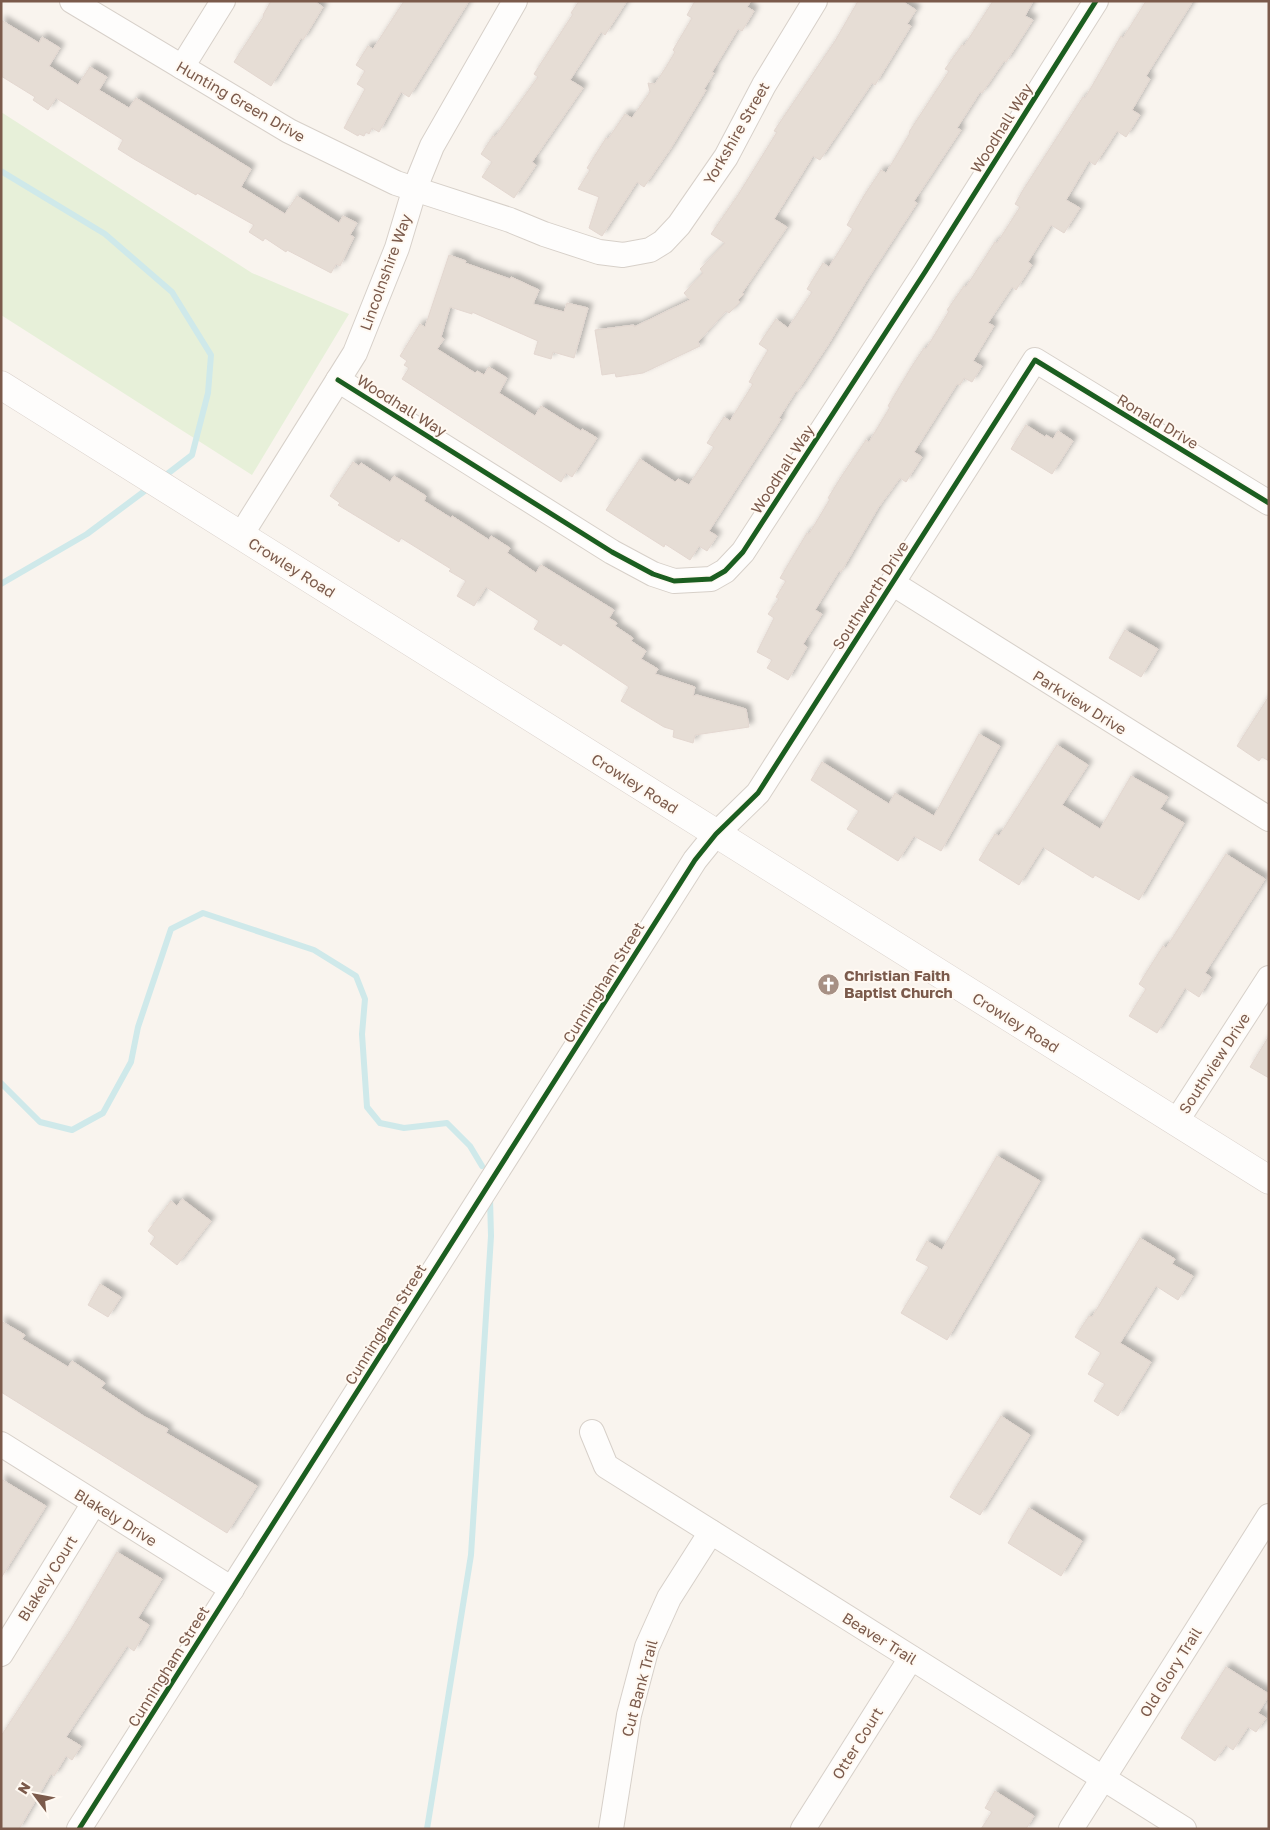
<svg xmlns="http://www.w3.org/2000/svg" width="1270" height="1830" viewBox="0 0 1270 1830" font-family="'Golos Text',sans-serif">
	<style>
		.green { fill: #e7f0d9 }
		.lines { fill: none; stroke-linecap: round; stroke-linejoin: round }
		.stream { stroke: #cfe9ea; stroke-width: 6 }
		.building { fill: #e6ddd5; stroke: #e3d7d0; filter: url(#shadow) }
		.street-casing { stroke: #d7d0c9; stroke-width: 26 }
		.secondary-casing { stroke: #d9d0ca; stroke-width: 29 }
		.street { stroke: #fefdfc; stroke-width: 24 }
		.secondary { stroke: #fefdfc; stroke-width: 28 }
		.cycleway-casing { stroke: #fff9f2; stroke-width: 8 }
		.cycleway { stroke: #1b5e20; stroke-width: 5 }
		.labels { text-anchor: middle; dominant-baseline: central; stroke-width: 4; stroke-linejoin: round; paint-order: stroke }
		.street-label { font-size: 15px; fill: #7b5a4b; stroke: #fff9f2 }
		.poi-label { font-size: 15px; font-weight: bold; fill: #7b5a4b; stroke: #fff9f2; text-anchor: start }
	</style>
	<defs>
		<filter id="shadow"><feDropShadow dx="4.5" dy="-4.5" stdDeviation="2.5" flood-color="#0004"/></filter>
	</defs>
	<rect width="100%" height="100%" fill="#f9f4ee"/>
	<path class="green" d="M 1,112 L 252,273 L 349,314 L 252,475 L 1,315 Z"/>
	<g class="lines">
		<g class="stream">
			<path d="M 1,171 L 105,234 L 172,292 L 211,355 L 208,393 L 192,455 L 162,478"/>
			<path d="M 1,584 L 87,534 L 150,487"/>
			<path d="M 1,1083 L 40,1122 L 72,1130 L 103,1113 L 131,1062 L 138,1027 L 171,929 L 203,913 L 314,950 L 356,976 L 365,999 L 362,1034 L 367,1107 L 380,1123 L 404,1128 L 447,1123 L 470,1146 L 482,1166"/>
			<path d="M 427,1829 L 471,1555 L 491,1236 L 490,1198"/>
		</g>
	</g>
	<g class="building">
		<path d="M 271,1 L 314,1 L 323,7 L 303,40 L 301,38 L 271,86 L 234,62 L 264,16 L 263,15 Z"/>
		<path d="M 404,1 L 469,1 L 409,97 L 401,92 L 379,132 L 372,128 L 369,134 L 366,132 L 364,136 L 359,134 L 358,136 L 344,128 L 365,89 L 357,84 L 365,71 L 356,65 L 368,46 L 373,49 Z"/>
		<path d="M 579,1 L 627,1 L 605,35 L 601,32 L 570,80 L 583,88 L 532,162 L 536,165 L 514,198 L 482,177 L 492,162 L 481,154 L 493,136 L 495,137 L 538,77 L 534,74 L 573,14 L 571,13 Z"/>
		<path d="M 695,1 L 751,1 L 747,7 L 754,11 L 742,31 L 738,29 L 712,72 L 714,73 L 704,89 L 706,90 L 671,148 L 644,187 L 637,182 L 602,236 L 589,228 L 599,197 L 578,189 L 590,170 L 587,168 L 606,138 L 608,139 L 625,114 L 632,118 L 650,92 L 648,83 L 655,84 L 666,67 L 675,52 L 673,50 L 692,18 L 687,15 Z"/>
		<path d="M 858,1 L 902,1 L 916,10 L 907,24 L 911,26 L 875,85 L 872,83 L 820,160 L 813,156 L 774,219 L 787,227 L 742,293 L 744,294 L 738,300 L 740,302 L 729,313 L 726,311 L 698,342 L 700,346 L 643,373 L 616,377 L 615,373 L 602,375 L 595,330 L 634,325 L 634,327 L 690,300 L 684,293 L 703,273 L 700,269 L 725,243 L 711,234 L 738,195 L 777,132 L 774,131 L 835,41 Z"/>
		<path d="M 993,1 L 1033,1 L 1025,16 L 1033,20 L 1006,62 L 1004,61 L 982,93 L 980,92 L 957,128 L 961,130 L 914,201 L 917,203 L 867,280 L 828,345 L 797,392 L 796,391 L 779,418 L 781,419 L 709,531 L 717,536 L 707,551 L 699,546 L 690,560 L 665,544 L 664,547 L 606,510 L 640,459 L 675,482 L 678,479 L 689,485 L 714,447 L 707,443 L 724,417 L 730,421 L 753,384 L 749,382 L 768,350 L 759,344 L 776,319 L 788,328 L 812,292 L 807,289 L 823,263 L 829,267 L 853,229 L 847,225 L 865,194 L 881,170 L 886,173 L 910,133 L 909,132 L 949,71 L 945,69 L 962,45 L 964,46 Z"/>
		<path d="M 1146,1 L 1193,1 L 1146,76 L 1150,79 L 1132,110 L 1140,115 L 1126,137 L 1117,131 L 1095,165 L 1089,161 L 1066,200 L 1080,208 L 1064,233 L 1051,225 L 1028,262 L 1032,265 L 1016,290 L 1012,287 L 988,323 L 994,326 L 973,361 L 982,366 L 972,382 L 964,378 L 960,385 L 957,384 L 914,452 L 922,457 L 906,482 L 900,478 L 878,508 L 841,572 L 839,571 L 815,610 L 822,614 L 803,644 L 807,647 L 788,680 L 767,668 L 772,660 L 757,652 L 774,618 L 768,614 L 779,599 L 776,597 L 786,581 L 780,578 L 807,533 L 809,534 L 830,499 L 828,498 L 841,477 L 866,440 L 869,442 L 890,407 L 888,406 L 912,366 L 924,348 L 926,349 L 949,311 L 947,310 L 964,286 L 966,287 L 995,242 L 997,243 L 1020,207 L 1015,204 L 1023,190 L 1083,97 L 1085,98 L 1121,36 L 1123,38 Z"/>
		<path d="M 1,20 L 39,43 L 42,37 L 60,48 L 49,66 L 78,85 L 90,67 L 107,77 L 99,90 L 129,108 L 136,98 L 251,169 L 241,187 L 285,214 L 297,196 L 339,223 L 343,216 L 357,223 L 350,235 L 354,237 L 340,266 L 336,264 L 331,273 L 287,250 L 286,252 L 265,238 L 263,241 L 249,232 L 254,225 L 197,193 L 196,195 L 134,159 L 118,149 L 123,140 L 56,98 L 48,110 L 33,100 L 35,97 L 1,76 Z"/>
		<path d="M 449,255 L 466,261 L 465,263 L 510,279 L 511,277 L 539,290 L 533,304 L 564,312 L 567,303 L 588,308 L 574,358 L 553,352 L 551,359 L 534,354 L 538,341 L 472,312 L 472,314 L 450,307 L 441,337 L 444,339 L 437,349 L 475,373 L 477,371 L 484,375 L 489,367 L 507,378 L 499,393 L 535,416 L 541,406 L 581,431 L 582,429 L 597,438 L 572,477 L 566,473 L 561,482 L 402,379 L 409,368 L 404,365 L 407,361 L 400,356 L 420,324 L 425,327 Z"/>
		<path d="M 1026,425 L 1045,437 L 1046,435 L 1053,439 L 1058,431 L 1073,441 L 1052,474 L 1011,449 Z"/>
		<path d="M 353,462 L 359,466 L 361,463 L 390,482 L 394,476 L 426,496 L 424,501 L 451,518 L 452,516 L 489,540 L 491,536 L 510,548 L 507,553 L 536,573 L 541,565 L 614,610 L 609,618 L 617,623 L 615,626 L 633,638 L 631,641 L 646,651 L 641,659 L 658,669 L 655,674 L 695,687 L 693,696 L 697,695 L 746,709 L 749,727 L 695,735 L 693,743 L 673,737 L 674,730 L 664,727 L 621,701 L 629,687 L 563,643 L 561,646 L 534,629 L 539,621 L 486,587 L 474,606 L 457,596 L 466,581 L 449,571 L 451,569 L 401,538 L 399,542 L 338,505 L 340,503 L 330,496 Z"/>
		<path d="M 1125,630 L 1158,649 L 1141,677 L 1109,658 Z"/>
		<path d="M 1269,696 L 1269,761 L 1262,757 L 1259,761 L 1237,746 Z"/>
		<path d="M 979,734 L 1000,746 L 941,851 L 914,836 L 898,861 L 847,829 L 859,811 L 811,780 L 822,762 L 889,804 L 895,793 L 934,816 Z"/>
		<path d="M 1057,745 L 1088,765 L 1062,805 L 1100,829 L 1131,776 L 1168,797 L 1160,809 L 1184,823 L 1139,900 L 1095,875 L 1093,878 L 1043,847 L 1019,885 L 979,860 L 995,834 L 999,836 Z"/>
		<path d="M 1226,854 L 1265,879 L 1205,973 L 1211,977 L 1199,997 L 1185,988 L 1157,1033 L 1129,1016 L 1146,989 L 1139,984 L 1163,946 L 1166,948 Z"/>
		<path d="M 1269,1036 L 1269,1078 L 1250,1067 Z"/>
		<path d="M 997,1156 L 1040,1181 L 947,1340 L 901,1313 L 929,1267 L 916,1260 L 927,1241 L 942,1250 Z"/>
		<path d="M 182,1199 L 211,1221 L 177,1265 L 150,1244 L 155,1237 L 148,1231 L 171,1201 L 177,1206 Z"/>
		<path d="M 1140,1238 L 1175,1259 L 1172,1264 L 1193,1276 L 1178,1300 L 1156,1286 L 1120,1343 L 1151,1362 L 1118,1416 L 1094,1401 L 1105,1384 L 1088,1374 L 1101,1353 L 1075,1337 L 1089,1316 L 1092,1317 Z"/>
		<path d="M 100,1284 L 121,1297 L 108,1317 L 88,1305 Z"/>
		<path d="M 1,1321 L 25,1335 L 22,1339 L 68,1367 L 72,1361 L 105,1383 L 101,1388 L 145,1417 L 168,1429 L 166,1433 L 257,1486 L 227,1533 L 1,1392 Z"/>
		<path d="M 1001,1416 L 1030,1435 L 980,1515 L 950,1497 Z"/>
		<path d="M 1,1479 L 46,1506 L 1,1578 Z"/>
		<path d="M 1029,1508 L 1082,1541 L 1061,1576 L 1008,1543 Z"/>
		<path d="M 117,1552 L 162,1579 L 138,1618 L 149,1625 L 134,1651 L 127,1646 L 66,1737 L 81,1746 L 72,1760 L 66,1756 L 54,1776 L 51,1774 L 19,1829 L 1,1829 L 1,1736 L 70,1631 Z"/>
		<path d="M 1226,1667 L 1269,1694 L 1269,1696 L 1258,1713 L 1266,1718 L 1256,1732 L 1248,1727 L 1233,1750 L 1226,1745 L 1215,1761 L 1181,1738 Z"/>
		<path d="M 995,1791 L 1034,1816 L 1026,1829 L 981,1829 L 992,1812 L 985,1808 Z"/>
	</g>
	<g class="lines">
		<defs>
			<g id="street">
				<path d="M 72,1 L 289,131 L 396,183 L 510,220 L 544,234 L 599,252 L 623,255 L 650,250 L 663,242 L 679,225 L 726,157 L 764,85 L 815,1"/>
				<path d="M 182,67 L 223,1"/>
				<path d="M 338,380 L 612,552 L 653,574 L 674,581 L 711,579 L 725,571 L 743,552 L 925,272 L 1096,1"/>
				<path d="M 241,535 L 355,353 L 397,248 L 415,188 L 432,146 L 515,1"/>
				<path d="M 892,583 L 1269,819"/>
				<path d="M 1176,1122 L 1269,978"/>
				<path d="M 592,1432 L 606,1466 L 1184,1829"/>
				<path d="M 1,1444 L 232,1589"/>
				<path d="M 1,1654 L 94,1503"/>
				<path d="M 79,1829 L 695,860 L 716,834 L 758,793 L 1035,360 L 1269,503"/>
				<path d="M 611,1829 L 629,1715 L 647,1647 L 669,1598 L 711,1532"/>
				<path d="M 803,1829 L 911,1658"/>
				<path d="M 1071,1829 L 1269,1516"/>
			</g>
			<path id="secondary" d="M 1,385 L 1269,1180"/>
		</defs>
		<use href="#street" class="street-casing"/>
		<use href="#secondary" class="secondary-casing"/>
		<use href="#street" class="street"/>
		<use href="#secondary" class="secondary"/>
		<defs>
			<g id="cycleway">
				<path d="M 338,380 L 612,552 L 653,574 L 674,581 L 711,579 L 725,571 L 743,552 L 925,272 L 1096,1"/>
				<path d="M 79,1829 L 695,860 L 716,834 L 758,793 L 1035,360 L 1269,503"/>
			</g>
		</defs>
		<use href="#cycleway" class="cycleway-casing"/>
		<use href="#cycleway" class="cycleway"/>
	</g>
	<defs>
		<symbol id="church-disc" viewBox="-11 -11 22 22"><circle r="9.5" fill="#a79084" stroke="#fff9f2"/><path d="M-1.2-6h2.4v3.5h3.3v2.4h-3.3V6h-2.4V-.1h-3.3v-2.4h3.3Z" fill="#fff"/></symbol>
	</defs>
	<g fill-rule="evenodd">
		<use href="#church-disc" x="816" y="972" width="25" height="25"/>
	</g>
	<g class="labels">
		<g class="street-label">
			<text transform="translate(241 101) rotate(30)">Hunting Green Drive</text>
			<text transform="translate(1001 128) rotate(-58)">Woodhall Way</text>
			<text transform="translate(736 133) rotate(-60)">Yorkshire Street</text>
			<text transform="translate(385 272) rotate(-70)">Lincolnshire Way</text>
			<text transform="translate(402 405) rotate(32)">Woodhall Way</text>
			<text transform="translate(1158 421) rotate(31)">Ronald Drive</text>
			<text transform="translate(782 469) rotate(-57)">Woodhall Way</text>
			<text transform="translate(292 567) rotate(32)">Crowley Road</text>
			<text transform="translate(870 595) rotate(-57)">Southworth Drive</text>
			<text transform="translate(1080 702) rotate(32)">Parkview Drive</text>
			<text transform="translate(635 783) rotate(32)">Crowley Road</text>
			<text transform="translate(603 982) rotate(-58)">Cunningham Street</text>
			<text transform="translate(1016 1022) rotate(32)">Crowley Road</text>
			<text transform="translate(1214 1063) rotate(-57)">Southview Drive</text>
			<text transform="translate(385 1324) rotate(-58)">Cunningham Street</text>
			<text transform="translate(116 1517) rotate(32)">Blakely Drive</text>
			<text transform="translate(47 1578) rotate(-58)">Blakely Court</text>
			<text transform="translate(880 1638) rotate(32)">Beaver Trail</text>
			<text transform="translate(168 1666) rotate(-58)">Cunningham Street</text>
			<text transform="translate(1170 1672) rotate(-58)">Old Glory Trail</text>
			<text transform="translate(639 1688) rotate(-75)">Cut Bank Trail</text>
			<text transform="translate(857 1743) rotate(-58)">Otter Court</text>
		</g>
		<g class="poi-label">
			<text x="844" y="975">Christian Faith<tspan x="844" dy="17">Baptist Church</tspan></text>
		</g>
	</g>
	<rect width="1270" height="1830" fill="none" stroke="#7b5a4b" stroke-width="5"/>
	<g transform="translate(35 1795) rotate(302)" stroke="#fff9f2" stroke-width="4" paint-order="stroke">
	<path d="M0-4L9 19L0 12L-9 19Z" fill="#7b5a4b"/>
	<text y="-8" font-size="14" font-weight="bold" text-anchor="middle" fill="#7b5a4b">N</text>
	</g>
</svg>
